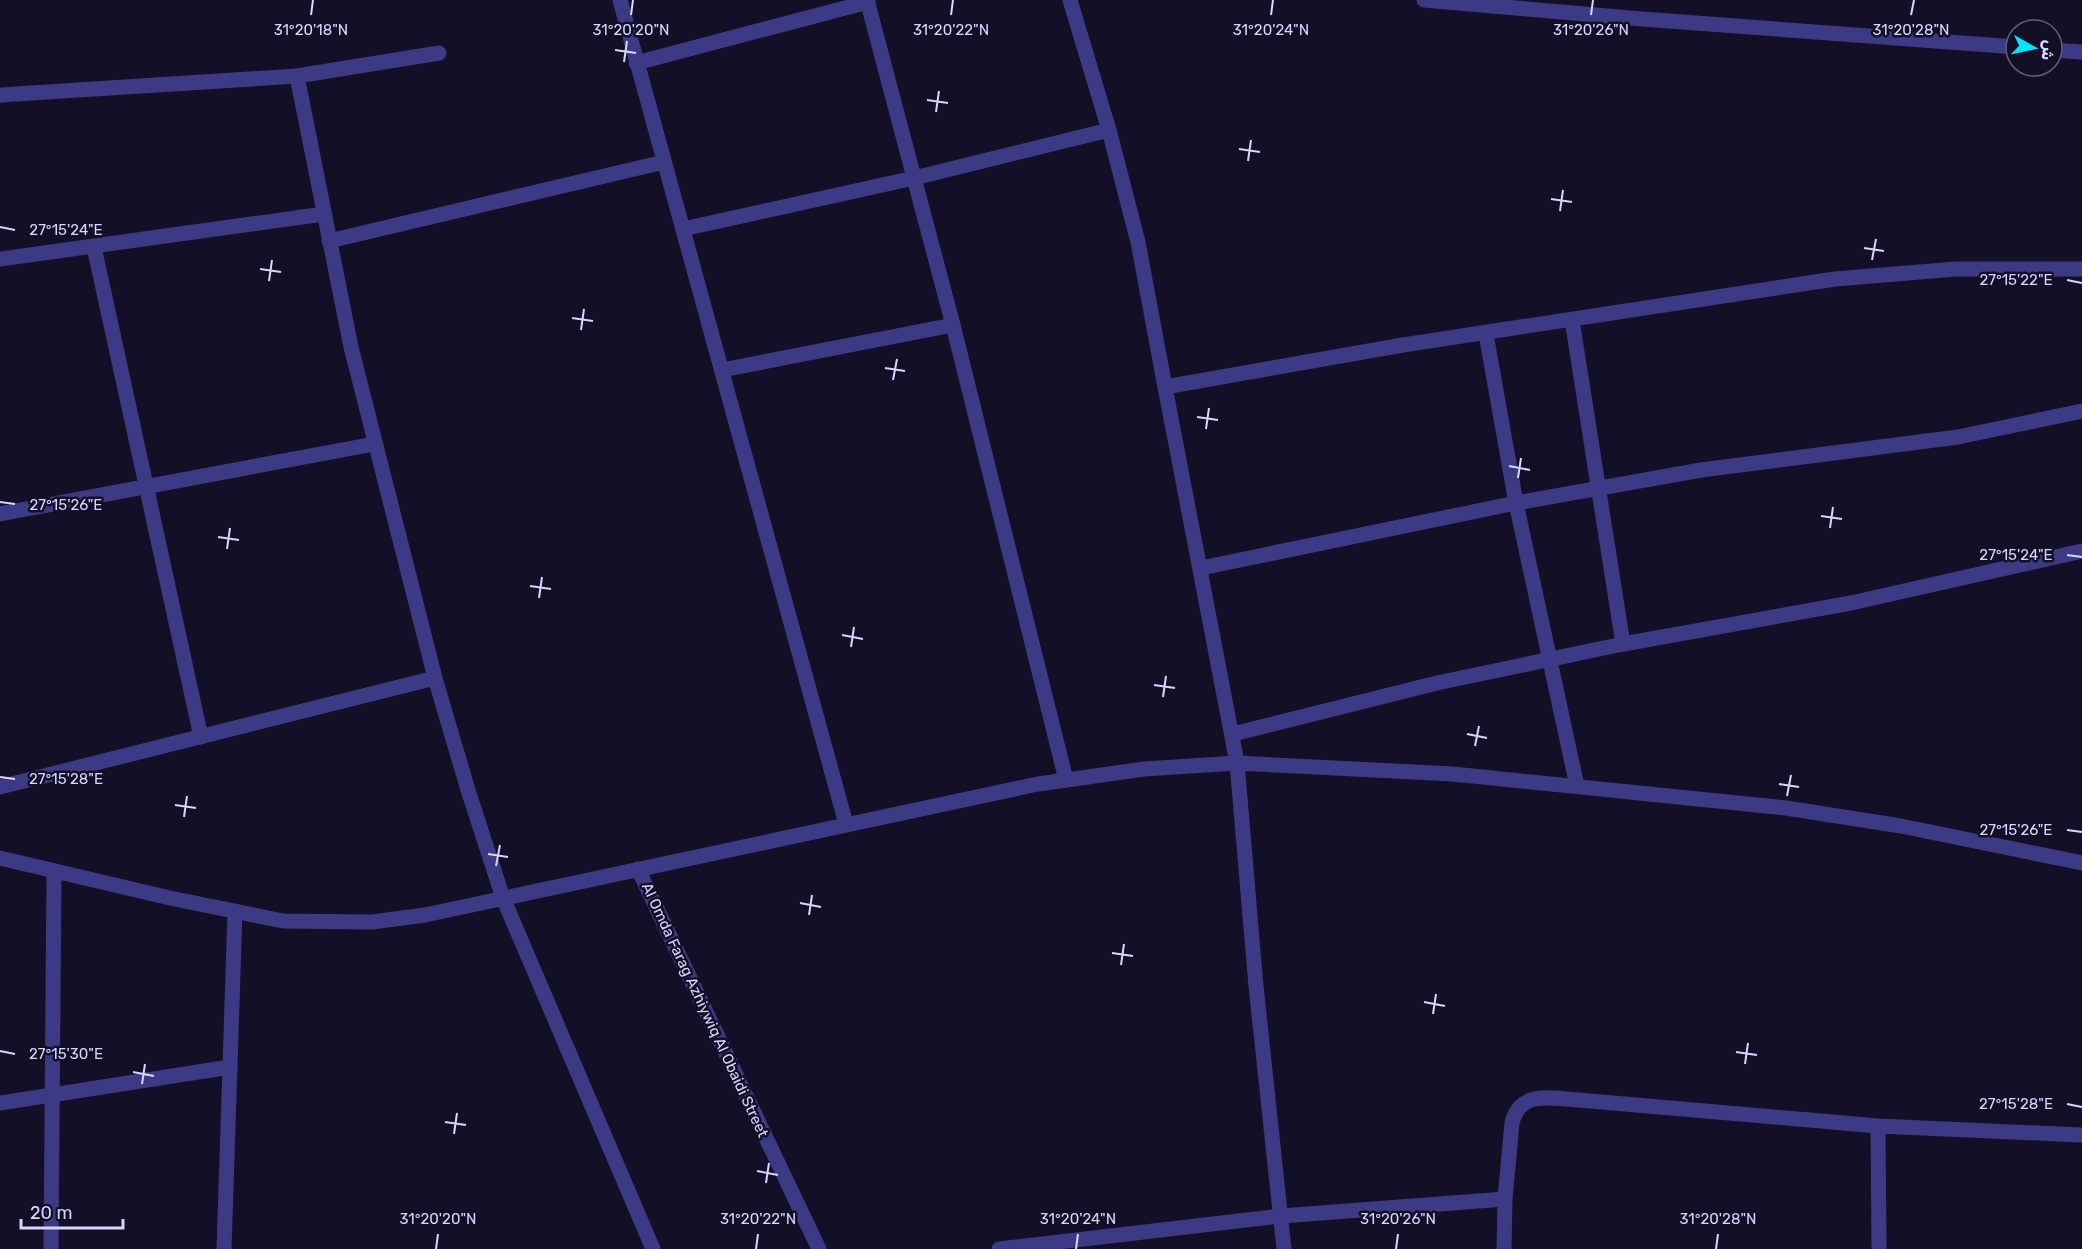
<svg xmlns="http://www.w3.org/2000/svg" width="2082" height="1249" viewBox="0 0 2082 1249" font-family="Rubik,'Noto Naskh Arabic',sans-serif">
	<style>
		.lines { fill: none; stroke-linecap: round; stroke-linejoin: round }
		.minor { stroke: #3d3a85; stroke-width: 15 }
		.ticks { fill: none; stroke: #d9d4ff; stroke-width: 2 }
		.labels { text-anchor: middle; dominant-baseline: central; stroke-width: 5; stroke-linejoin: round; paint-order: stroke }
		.street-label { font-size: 15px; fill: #d9d4ff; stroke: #130f26 }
		.ticks-label { font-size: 15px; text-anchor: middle; fill: #d9d4ff; stroke: #130f26; stroke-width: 5; stroke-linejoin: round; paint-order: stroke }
	</style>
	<rect width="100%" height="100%" fill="#130f26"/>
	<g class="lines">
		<g class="minor">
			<path d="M 620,0 L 846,824"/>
			<path d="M 867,0 L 953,325 L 1066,780"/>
			<path d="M 1070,0 L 1109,130 L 1138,242 L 1165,387"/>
			<path d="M 1424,0 L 1642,19 L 2016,47"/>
			<path d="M 2052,50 L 2082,52"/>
			<path d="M 636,63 L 868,2"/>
			<path d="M 297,76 L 351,347 L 435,678 L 468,790 L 503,898 L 653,1249"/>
			<path d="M 0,95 L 297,76 L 439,53"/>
			<path d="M 683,229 L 914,178 L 1109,130"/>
			<path d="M 329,241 L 664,162"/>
			<path d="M 94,247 L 201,737"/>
			<path d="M 0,259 L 324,214"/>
			<path d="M 1572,320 L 1623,644"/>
			<path d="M 1486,334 L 1516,503 L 1577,786"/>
			<path d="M 722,370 L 953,325"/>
			<path d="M 0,514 L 374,444"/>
			<path d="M 1201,568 L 1516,503 L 1701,470 L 1958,437 L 2082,411"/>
			<path d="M 1233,734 L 1437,683 L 1623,644 L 1851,603 L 2082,551"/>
			<path d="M 0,787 L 435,678"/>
			<path d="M 0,858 L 170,898 L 283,921 L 372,922 L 425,915 L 1038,784 L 1144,769 L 1237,763 L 1453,774 L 1786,808 L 1901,826 L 2082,863"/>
			<path d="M 638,869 L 819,1249"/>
			<path d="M 0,1103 L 230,1067"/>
			<path d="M 1878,1126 L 1879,1249"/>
			<path d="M 51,1249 L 54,872"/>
			<path d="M 224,1249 L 235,912"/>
			<path d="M 999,1249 L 1281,1216 L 1505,1199"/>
			<path d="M 1284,1249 L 1256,986 L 1237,763 L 1165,387 L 1403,345 L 1835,279 L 1956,269 L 2082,269"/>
			<path d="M 1504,1249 L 1505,1199 L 1512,1123 C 1519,1094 1543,1097 1567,1099 L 1878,1126 L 2082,1135"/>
		</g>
	</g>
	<path class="ticks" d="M 311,15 L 313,0M 631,15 L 633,0M 951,15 L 953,0M 1271,15 L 1273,0M 1591,15 L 1593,0M 1911,15 L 1914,0M 615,50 L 636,53M 624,62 L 627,41M 927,100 L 948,103M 936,112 L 939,91M 1239,149 L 1260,152M 1248,161 L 1251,140M 1551,199 L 1572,202M 1560,211 L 1563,190M 0,227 L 15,230M 1864,248 L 1884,251M 1872,260 L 1876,239M 260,269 L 281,272M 2067,280 L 2082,283M 269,281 L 272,260M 572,318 L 593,321M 581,330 L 584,309M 885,368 L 905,371M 893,380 L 897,359M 1197,417 L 1218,420M 1206,429 L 1209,408M 1509,466 L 1530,470M 1518,478 L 1521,458M 0,502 L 15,504M 1821,516 L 1842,519M 1830,528 L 1833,507M 218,537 L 239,540M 227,549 L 230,528M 2067,555 L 2082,557M 530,586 L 551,589M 539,598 L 542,577M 842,635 L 863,639M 851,647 L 854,627M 1154,685 L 1175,688M 1163,697 L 1166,676M 1467,734 L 1487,738M 1475,746 L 1479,726M 0,777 L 15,779M 1779,784 L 1799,787M 1787,796 L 1791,775M 175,805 L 196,808M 184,817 L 187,796M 2067,830 L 2082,832M 488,854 L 508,857M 496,866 L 500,845M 800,903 L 821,907M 809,915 L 812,895M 1112,953 L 1133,956M 1121,965 L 1124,944M 1424,1002 L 1445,1006M 1433,1014 L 1436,994M 0,1051 L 15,1054M 1736,1052 L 1757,1055M 1745,1064 L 1748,1043M 133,1072 L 154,1076M 142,1084 L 145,1064M 2067,1104 L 2082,1107M 445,1122 L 466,1125M 454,1134 L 457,1113M 757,1171 L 778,1175M 766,1183 L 769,1163M 436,1249 L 438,1234M 756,1249 L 758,1234M 1076,1249 L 1078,1234M 1396,1249 L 1398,1234M 1716,1249 L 1718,1234"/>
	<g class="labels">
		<g class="street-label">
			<text transform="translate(705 1010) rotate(65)">Al Omda Farag Azhiywiq Al Obaidi Street</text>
		</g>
	</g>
	<g class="ticks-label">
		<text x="311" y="35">31°20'18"N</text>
		<text x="631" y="35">31°20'20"N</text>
		<text x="951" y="35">31°20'22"N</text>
		<text x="1271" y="35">31°20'24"N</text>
		<text x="1591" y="35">31°20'26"N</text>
		<text x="1911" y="35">31°20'28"N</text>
		<text x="66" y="235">27°15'24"E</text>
		<text x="2016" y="285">27°15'22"E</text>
		<text x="66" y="510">27°15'26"E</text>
		<text x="2016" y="560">27°15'24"E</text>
		<text x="66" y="784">27°15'28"E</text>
		<text x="2016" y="835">27°15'26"E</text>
		<text x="66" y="1059">27°15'30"E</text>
		<text x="2016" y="1109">27°15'28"E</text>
		<text x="438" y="1224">31°20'20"N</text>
		<text x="758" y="1224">31°20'22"N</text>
		<text x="1078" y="1224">31°20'24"N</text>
		<text x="1398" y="1224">31°20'26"N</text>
		<text x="1718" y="1224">31°20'28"N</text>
	</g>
	<g transform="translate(2034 48) rotate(99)"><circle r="28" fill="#130f26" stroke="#625e7d" stroke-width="1.5"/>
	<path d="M0-4.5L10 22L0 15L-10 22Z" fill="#00e5ff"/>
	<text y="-9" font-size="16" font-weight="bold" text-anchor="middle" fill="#d9d4ff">ش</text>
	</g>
	<path d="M21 1219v9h102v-9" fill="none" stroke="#d9d4ff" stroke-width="3"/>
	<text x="30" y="1219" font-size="18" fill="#d9d4ff" stroke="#130f26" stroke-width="4.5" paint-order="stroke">20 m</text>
</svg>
